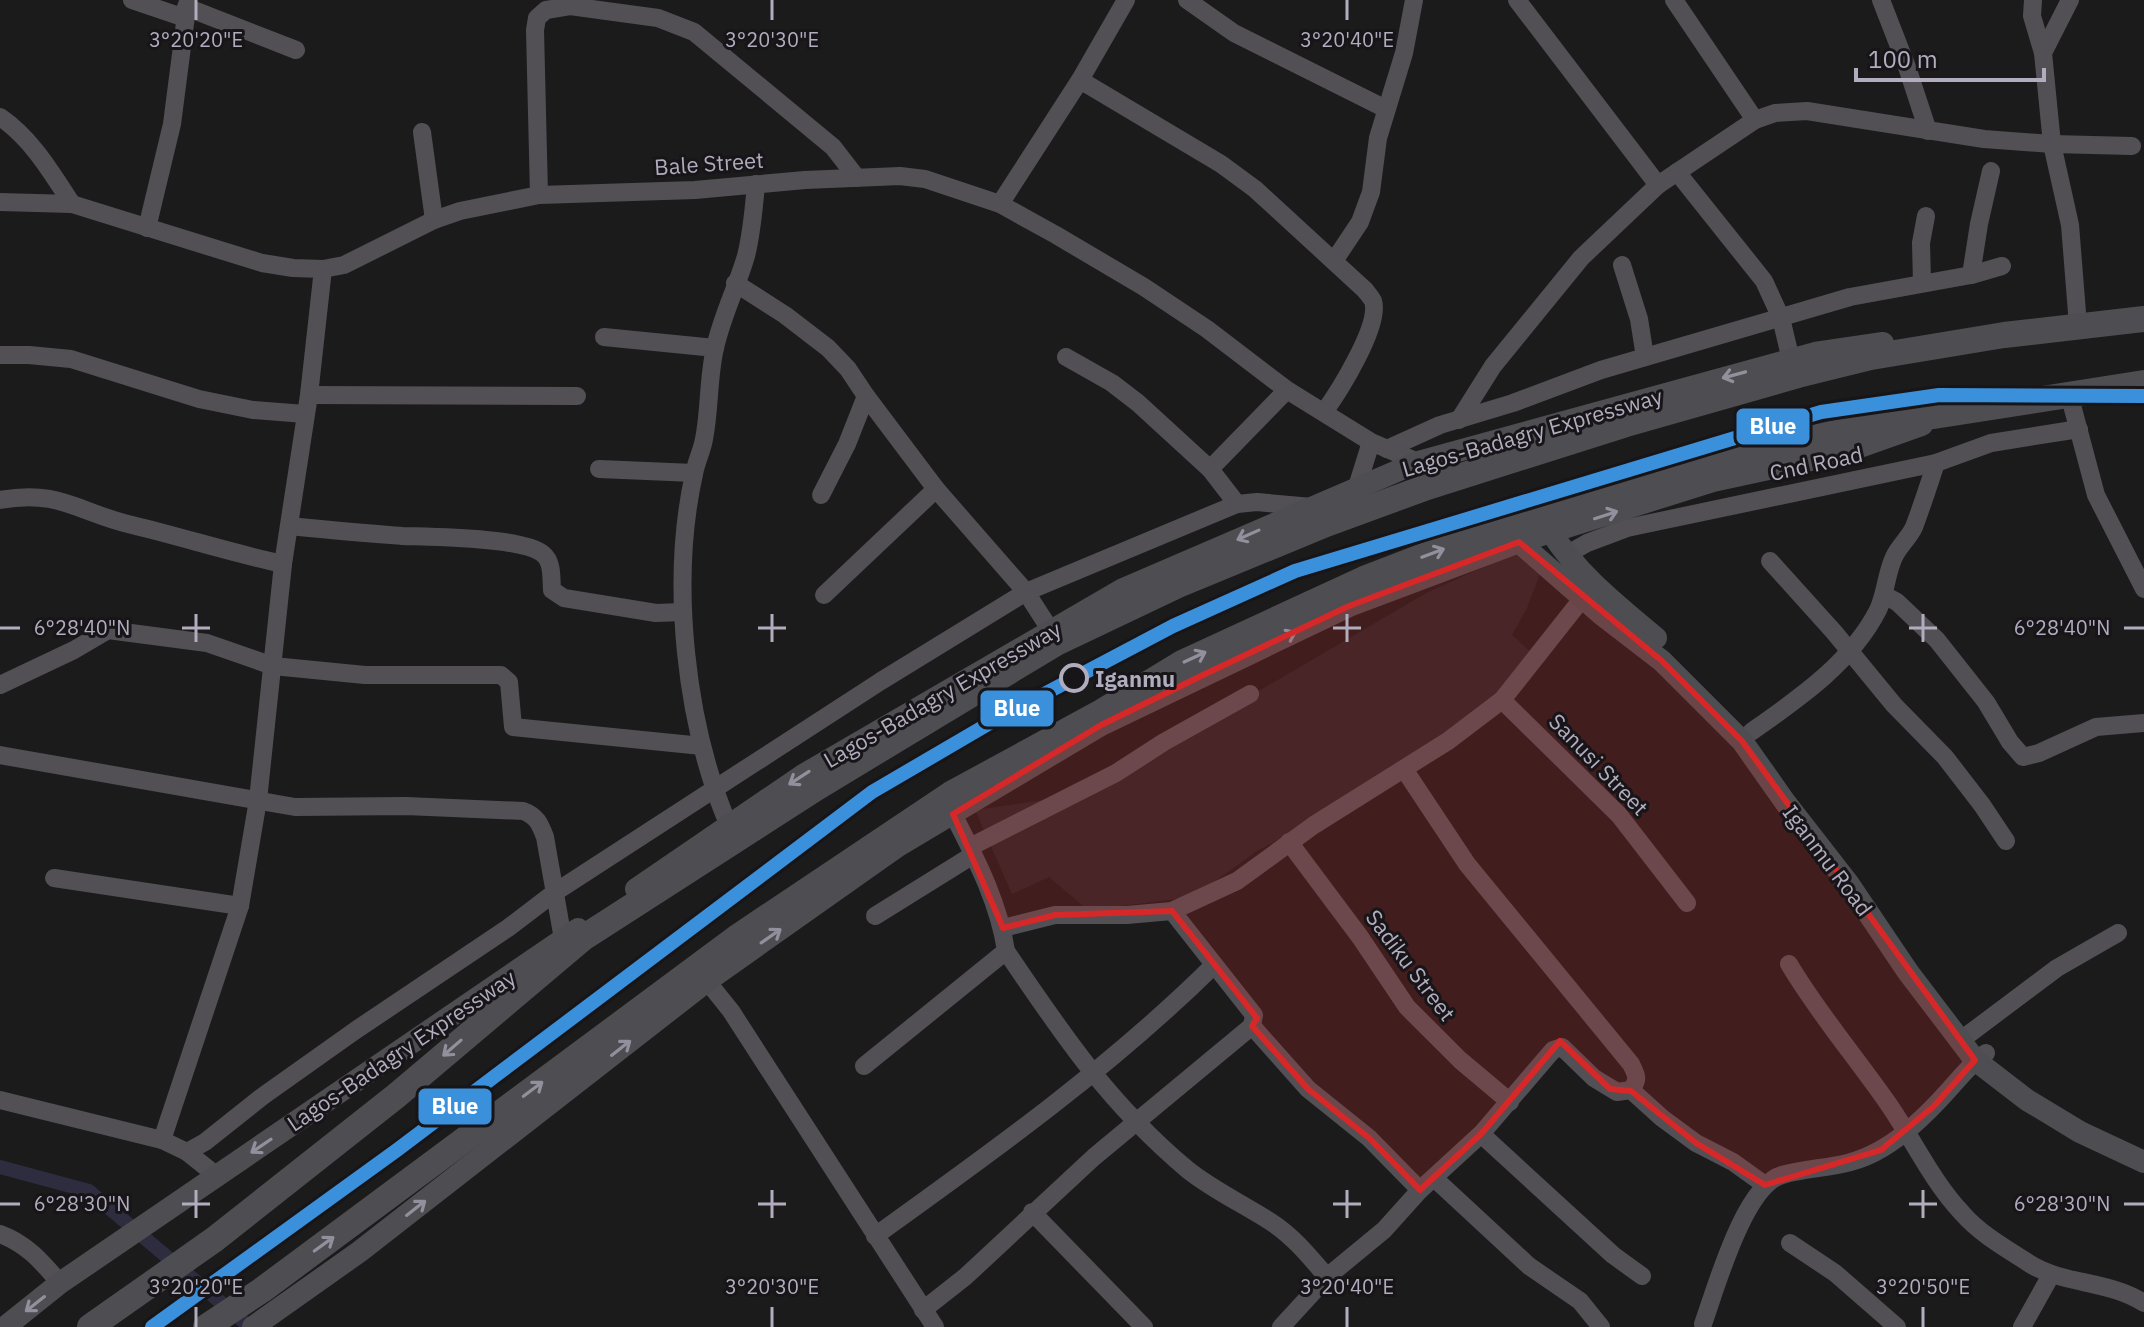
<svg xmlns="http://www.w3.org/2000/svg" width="2144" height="1327" viewBox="0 0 2144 1327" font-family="'IBM Plex Sans',sans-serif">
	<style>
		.built { fill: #272528 }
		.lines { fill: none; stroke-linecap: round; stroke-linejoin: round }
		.canal { stroke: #2e2c3f; stroke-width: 14 }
		.minor { stroke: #525055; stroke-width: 18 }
		.major { stroke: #4e4d51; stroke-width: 22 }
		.highway { stroke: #4e4d51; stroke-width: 26 }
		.metro-1-casing { stroke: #171518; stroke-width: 20 }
		.metro-1 { stroke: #3a90db; stroke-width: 14 }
		.oneway { stroke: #93909d }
		.marked { fill: #d62828; fill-opacity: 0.2; stroke: #d62828; stroke-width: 6; stroke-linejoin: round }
		.ticks { fill: none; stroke: #b1acbe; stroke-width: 3 }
		.stop-dot { fill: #171518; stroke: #b1acbe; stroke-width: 4 }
		.labels { text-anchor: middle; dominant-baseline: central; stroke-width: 6; stroke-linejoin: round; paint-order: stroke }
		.street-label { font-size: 22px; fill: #b1acbe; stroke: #171518 }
		.stop-label { font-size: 22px; font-weight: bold; fill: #b1acbe; stroke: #171518; text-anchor: start }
		.ticks-label { font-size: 20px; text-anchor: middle; fill: #b1acbe; stroke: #171518; stroke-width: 6; stroke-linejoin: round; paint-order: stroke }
		.line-badge { stroke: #171518; stroke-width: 3 }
		.badge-label { font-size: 22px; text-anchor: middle; font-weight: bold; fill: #fff }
	</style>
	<rect width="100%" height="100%" fill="#1c1b1c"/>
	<path class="built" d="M 1515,553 L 1546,558 L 1527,608 L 1512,635 L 1534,655 L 1518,677 L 1442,739 L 1329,812 L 1257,851 L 1193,897 L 1088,910 L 1049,877 L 1012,894 L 975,810 L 1083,794 L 1428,592 Z"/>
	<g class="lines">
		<path class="canal" d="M 0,1167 L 89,1191 L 250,1327"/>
		<g class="minor">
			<path d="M 132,0 L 185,18"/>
			<path d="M 1187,0 L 1234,33 L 1386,109"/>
			<path d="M 1517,0 L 1658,185"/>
			<path d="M 1674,0 L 1755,120"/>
			<path d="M 1881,0 L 1907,67 L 1928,131"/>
			<path d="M 2033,0 L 2032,16 L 2043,53"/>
			<path d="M 2070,0 L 2043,53 L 2052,144 L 2070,225 L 2078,325"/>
			<path d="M 186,7 L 296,50"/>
			<path d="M 1080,80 L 1221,164 L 1255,189 L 1365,290 C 1368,294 1371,297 1373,301 C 1381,325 1338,393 1324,412"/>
			<path d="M 0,117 C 32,139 51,172 72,204"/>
			<path d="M 422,132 L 434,220"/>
			<path d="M 1677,172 L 1764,281 L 1781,318 L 1791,360"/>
			<path d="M 539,195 L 535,30 L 537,18 L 546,10 L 570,6 L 658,18 L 694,32 L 833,147 L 857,178"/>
			<path d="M 0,202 L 72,204 L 262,263 L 293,268 L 323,269 L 344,265 L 434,220 L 460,211 L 539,195 L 695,190 L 805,180 L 900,176 L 925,179 L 1000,204 L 1056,235 L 1144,287 L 1207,329 L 1287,390 L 1371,442 L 1418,462"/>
			<path d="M 1000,204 L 1080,80 L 1126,0"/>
			<path d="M 147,228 L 172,124 L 188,0"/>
			<path d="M 1334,261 L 1360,222 L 1371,192 L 1378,138 L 1404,53 L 1414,0"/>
			<path d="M 1622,265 L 1639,319 L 1645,357"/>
			<path d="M 1971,275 L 1979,224 L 1991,171"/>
			<path d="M 735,283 L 785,315 L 828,348 L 848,369 L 866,396 L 936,489 L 1026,592 L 1051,631"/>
			<path d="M 1922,283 L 1921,243 L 1926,216"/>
			<path d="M 604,337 L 715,348"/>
			<path d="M 0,355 L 29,355 L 71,359 L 199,399 L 253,410 L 305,414"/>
			<path d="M 1066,357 L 1112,383 L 1138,403 L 1210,469 L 1287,390"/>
			<path d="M 2069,394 L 2096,495 L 2144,589"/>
			<path d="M 309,395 L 577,396"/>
			<path d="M 1459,420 L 1493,366 L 1581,258 L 1658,185 L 1755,120 L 1775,113 L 1807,111 L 1984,139 L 2052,144 L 2132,146"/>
			<path d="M 1387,449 L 1440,425 L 1513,403 L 1601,370 L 1850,297 L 1971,275 L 2002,266"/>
			<path d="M 599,469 L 694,473"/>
			<path d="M 1210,469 L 1237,504"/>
			<path d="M 1357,487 L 1371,442"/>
			<path d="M 821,495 L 847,444 L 866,396"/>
			<path d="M 0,500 C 60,489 79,513 132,525 C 182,537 232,553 283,564"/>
			<path d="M 290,526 C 327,530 365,533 402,536 C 431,537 523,537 543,554 C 553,562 551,578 552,590 L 564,598 L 656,613 L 683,612"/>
			<path d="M 1566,555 L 1587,543 L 1627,528 L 1936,463 L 1991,443 L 2079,429"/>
			<path d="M 1770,561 L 1834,632 L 1894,705 L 1945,757 L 1982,805 L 2006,841"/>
			<path d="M 824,595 L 936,489"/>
			<path d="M 1884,595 L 1897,602 L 1937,640 L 1986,702 L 2010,742 L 2023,757 L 2039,753 L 2096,727 L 2144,723"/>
			<path d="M 0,685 L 74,650 L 108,630 L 207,643 L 273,666 L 365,675 L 501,675 L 509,682 L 513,727 L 702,746"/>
			<path d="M 1502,700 L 1619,815 L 1687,903"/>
			<path d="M 1751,732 C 1798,699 1851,663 1878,610 C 1886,593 1886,574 1894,557 C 1899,546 1909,538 1914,527 C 1922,506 1929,484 1936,463"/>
			<path d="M 0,755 L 295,807 L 406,806 L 523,811 C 537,816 540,824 545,837 L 563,939"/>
			<path d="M 953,814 C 975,857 999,902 1006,951 C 1062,1034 1110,1105 1188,1170 C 1213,1190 1243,1204 1271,1222 C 1293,1236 1310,1257 1327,1277"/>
			<path d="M 729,826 C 685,724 670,582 694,474 C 696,462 702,451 704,439 C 710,409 708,378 715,348 C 722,316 737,287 746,256 C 752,232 754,208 756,184"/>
			<path d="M 1289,842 L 1360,937 L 1407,1007 L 1460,1060 L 1510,1102"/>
			<path d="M 970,847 L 1116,773 L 1164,742 L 1250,694"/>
			<path d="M 54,878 L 240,906"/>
			<path d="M 1172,911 L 1254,1015 L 1252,1026 L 1308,1089 L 1369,1138 L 1420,1190"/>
			<path d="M 875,916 L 973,855"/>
			<path d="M 1003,928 L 1055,915 L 1127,915 L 1172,911 L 1237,881 L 1314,825 L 1448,741 L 1502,700 L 1589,590"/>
			<path d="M 1789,964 C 1818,1013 1855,1056 1887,1102 C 1913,1139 1931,1180 1962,1213 C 1980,1234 2007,1249 2030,1264 C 2064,1285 2108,1280 2144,1303"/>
			<path d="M 707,981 L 731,1011 L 935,1327"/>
			<path d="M 1969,1034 L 2057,968 L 2118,933"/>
			<path d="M 864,1066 L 1006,951"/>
			<path d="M 1631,1090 L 1662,1118 L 1696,1143 L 1733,1162 L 1765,1185"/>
			<path d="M 0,1100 L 162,1140 L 187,1152 L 205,1142 L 263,1096 L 356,1030 L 508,928 L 554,893 L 881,681 L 1026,592 L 1237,504 L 1257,502 L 1312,507"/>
			<path d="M 1481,1134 L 1613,1255 L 1642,1276"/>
			<path d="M 162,1140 L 240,906 L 258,800 L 283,564 L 309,395 L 323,269"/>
			<path d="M 187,1152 L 217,1176"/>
			<path d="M 1434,1178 L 1529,1266 L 1580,1301 L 1601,1327"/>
			<path d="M 1032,1212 L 1144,1327"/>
			<path d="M 0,1234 C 27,1244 42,1262 60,1283"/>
			<path d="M 875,1236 C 992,1152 1111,1067 1214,965"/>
			<path d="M 1790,1243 L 1835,1273 L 1897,1327"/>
			<path d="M 923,1310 L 965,1277 L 1094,1157 L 1252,1026"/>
			<path d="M 1703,1324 C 1716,1288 1744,1186 1782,1175 C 1818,1165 1847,1170 1883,1148 C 1907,1134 1928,1113 1947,1092 C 1960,1078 1971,1063 1986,1053"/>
			<path d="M 1281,1327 L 1327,1277 L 1384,1230 L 1420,1190 L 1481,1134 L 1553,1050 L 1562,1047 L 1594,1078 L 1617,1092 L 1631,1090 C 1639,1079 1637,1076 1631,1064 L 1467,864 L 1404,769"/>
			<path d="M 2022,1327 L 2051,1275"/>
		</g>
		<g class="major">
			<path d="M 1551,532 C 1578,575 1617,605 1656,638"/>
			<path d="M 1519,542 L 1601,614 L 1662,661 L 1742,741 L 1785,802 L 1848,883 L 1908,972 L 1975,1060 L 2027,1100 L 2080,1132 L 2144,1162"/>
			<path d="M 636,889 L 803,775 L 1123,589 L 1418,462 L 1815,353 L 1883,343"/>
			<path d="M 5,1327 L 60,1283 L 578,929"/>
			<path d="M 253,1327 L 359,1252 L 707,981 L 898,846 L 1101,725 L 1349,606 L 1519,542 L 1713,481 L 1843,453 L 1922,425"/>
		</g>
		<g class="highway">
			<path d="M 90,1327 L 215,1239 L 396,1096 L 583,938 L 816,788 L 1056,643 L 1178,585 L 1326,524 L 1427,487 L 1626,424 L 1798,375 L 1871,357 L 2004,335 L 2144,319"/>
			<path d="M 206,1327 L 262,1290 L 739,936 L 951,794 L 1098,714 L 1182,663 L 1364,579 L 1533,514 L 1787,444 L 1863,427 L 2144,383"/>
		</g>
		<defs>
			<path id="metro-1" d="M 152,1327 L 397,1150 L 872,792 L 995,720 L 1173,626 L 1295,571 L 1821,412 L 1939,395 L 2144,396"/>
		</defs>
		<use href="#metro-1" class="metro-1-casing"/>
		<use href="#metro-1" class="metro-1"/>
	</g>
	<defs><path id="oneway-shaft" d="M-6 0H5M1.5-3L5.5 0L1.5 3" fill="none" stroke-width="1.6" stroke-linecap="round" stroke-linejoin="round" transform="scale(2)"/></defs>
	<g class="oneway">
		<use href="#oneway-shaft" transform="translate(1734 375) rotate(165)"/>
		<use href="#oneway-shaft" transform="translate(1606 515) rotate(-18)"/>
		<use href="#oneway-shaft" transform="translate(1248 535) rotate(156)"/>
		<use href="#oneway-shaft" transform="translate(1433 553) rotate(-21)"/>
		<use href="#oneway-shaft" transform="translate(1285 637) rotate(-25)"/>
		<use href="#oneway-shaft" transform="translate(1195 657) rotate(-25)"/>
		<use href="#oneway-shaft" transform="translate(799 778) rotate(147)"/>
		<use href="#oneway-shaft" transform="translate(771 936) rotate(-35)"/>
		<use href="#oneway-shaft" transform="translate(452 1048) rotate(139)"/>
		<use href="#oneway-shaft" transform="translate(621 1048) rotate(-38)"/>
		<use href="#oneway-shaft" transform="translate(533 1089) rotate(-37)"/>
		<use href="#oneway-shaft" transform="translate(261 1146) rotate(146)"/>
		<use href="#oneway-shaft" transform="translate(416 1208) rotate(-38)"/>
		<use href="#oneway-shaft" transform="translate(324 1244) rotate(-36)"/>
		<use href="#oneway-shaft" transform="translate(35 1304) rotate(142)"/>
	</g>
	<path class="marked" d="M 1519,542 L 1662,661 L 1742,741 L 1975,1060 L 1934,1106 L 1881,1150 L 1765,1185 L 1696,1143 L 1631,1091 L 1610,1089 L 1560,1041 L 1481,1134 L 1420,1190 L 1369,1138 L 1308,1089 L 1252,1026 L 1257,1018 L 1172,911 L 1055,915 L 1003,928 L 953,814 L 1101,725 L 1205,674 L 1349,606 Z"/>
	<path class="ticks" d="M 196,0 L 196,20M 772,0 L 772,20M 1347,0 L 1347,20M 196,614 L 196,642M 772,614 L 772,642M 1347,614 L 1347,642M 1923,614 L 1923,642M 0,628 L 20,628M 182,628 L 210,628M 758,628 L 786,628M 1333,628 L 1361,628M 1909,628 L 1937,628M 2124,628 L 2144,628M 196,1190 L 196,1218M 772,1190 L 772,1218M 1347,1190 L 1347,1218M 1923,1190 L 1923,1218M 0,1204 L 20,1204M 182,1204 L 210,1204M 758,1204 L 786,1204M 1333,1204 L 1361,1204M 1909,1204 L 1937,1204M 2124,1204 L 2144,1204M 196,1307 L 196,1327M 772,1307 L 772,1327M 1347,1307 L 1347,1327M 1923,1307 L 1923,1327"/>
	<circle class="stop-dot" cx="1074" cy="678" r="13"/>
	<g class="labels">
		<g class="street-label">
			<text transform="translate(709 163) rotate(-4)">Bale Street</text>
			<text transform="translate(1532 432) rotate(-16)">Lagos-Badagry Expressway</text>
			<text transform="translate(1816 463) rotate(-12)">Cnd Road</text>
			<text transform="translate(942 694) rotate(-30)">Lagos-Badagry Expressway</text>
			<text transform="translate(1599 764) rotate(46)">Sanusi Street</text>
			<text transform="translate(1828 860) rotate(53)">Iganmu Road</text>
			<text transform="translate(1411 965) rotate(53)">Sadiku Street</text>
			<text transform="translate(401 1050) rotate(-34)">Lagos-Badagry Expressway</text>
		</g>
		<g class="stop-label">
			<text x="1095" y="678">Iganmu</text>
		</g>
	</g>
	<g class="ticks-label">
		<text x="196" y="47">3°20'20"E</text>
		<text x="772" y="47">3°20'30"E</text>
		<text x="1347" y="47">3°20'40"E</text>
		<text x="82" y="635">6°28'40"N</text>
		<text x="2062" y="635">6°28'40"N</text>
		<text x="82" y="1211">6°28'30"N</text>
		<text x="2062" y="1211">6°28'30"N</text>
		<text x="196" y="1294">3°20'20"E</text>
		<text x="772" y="1294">3°20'30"E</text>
		<text x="1347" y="1294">3°20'40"E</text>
		<text x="1923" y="1294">3°20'50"E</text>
	</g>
	<g class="line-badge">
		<rect x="1735" y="407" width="76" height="39" rx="8" fill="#3a90db"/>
		<rect x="979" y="689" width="76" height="39" rx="8" fill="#3a90db"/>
		<rect x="417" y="1087" width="76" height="39" rx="8" fill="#3a90db"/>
	</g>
	<g class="badge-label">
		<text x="1773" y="434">Blue</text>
		<text x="1017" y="716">Blue</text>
		<text x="455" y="1114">Blue</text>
	</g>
	<path d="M1856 68v12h188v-12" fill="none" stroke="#b1acbe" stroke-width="4"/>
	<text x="1868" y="68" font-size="24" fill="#b1acbe" stroke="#171518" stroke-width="6" paint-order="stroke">100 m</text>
</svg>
